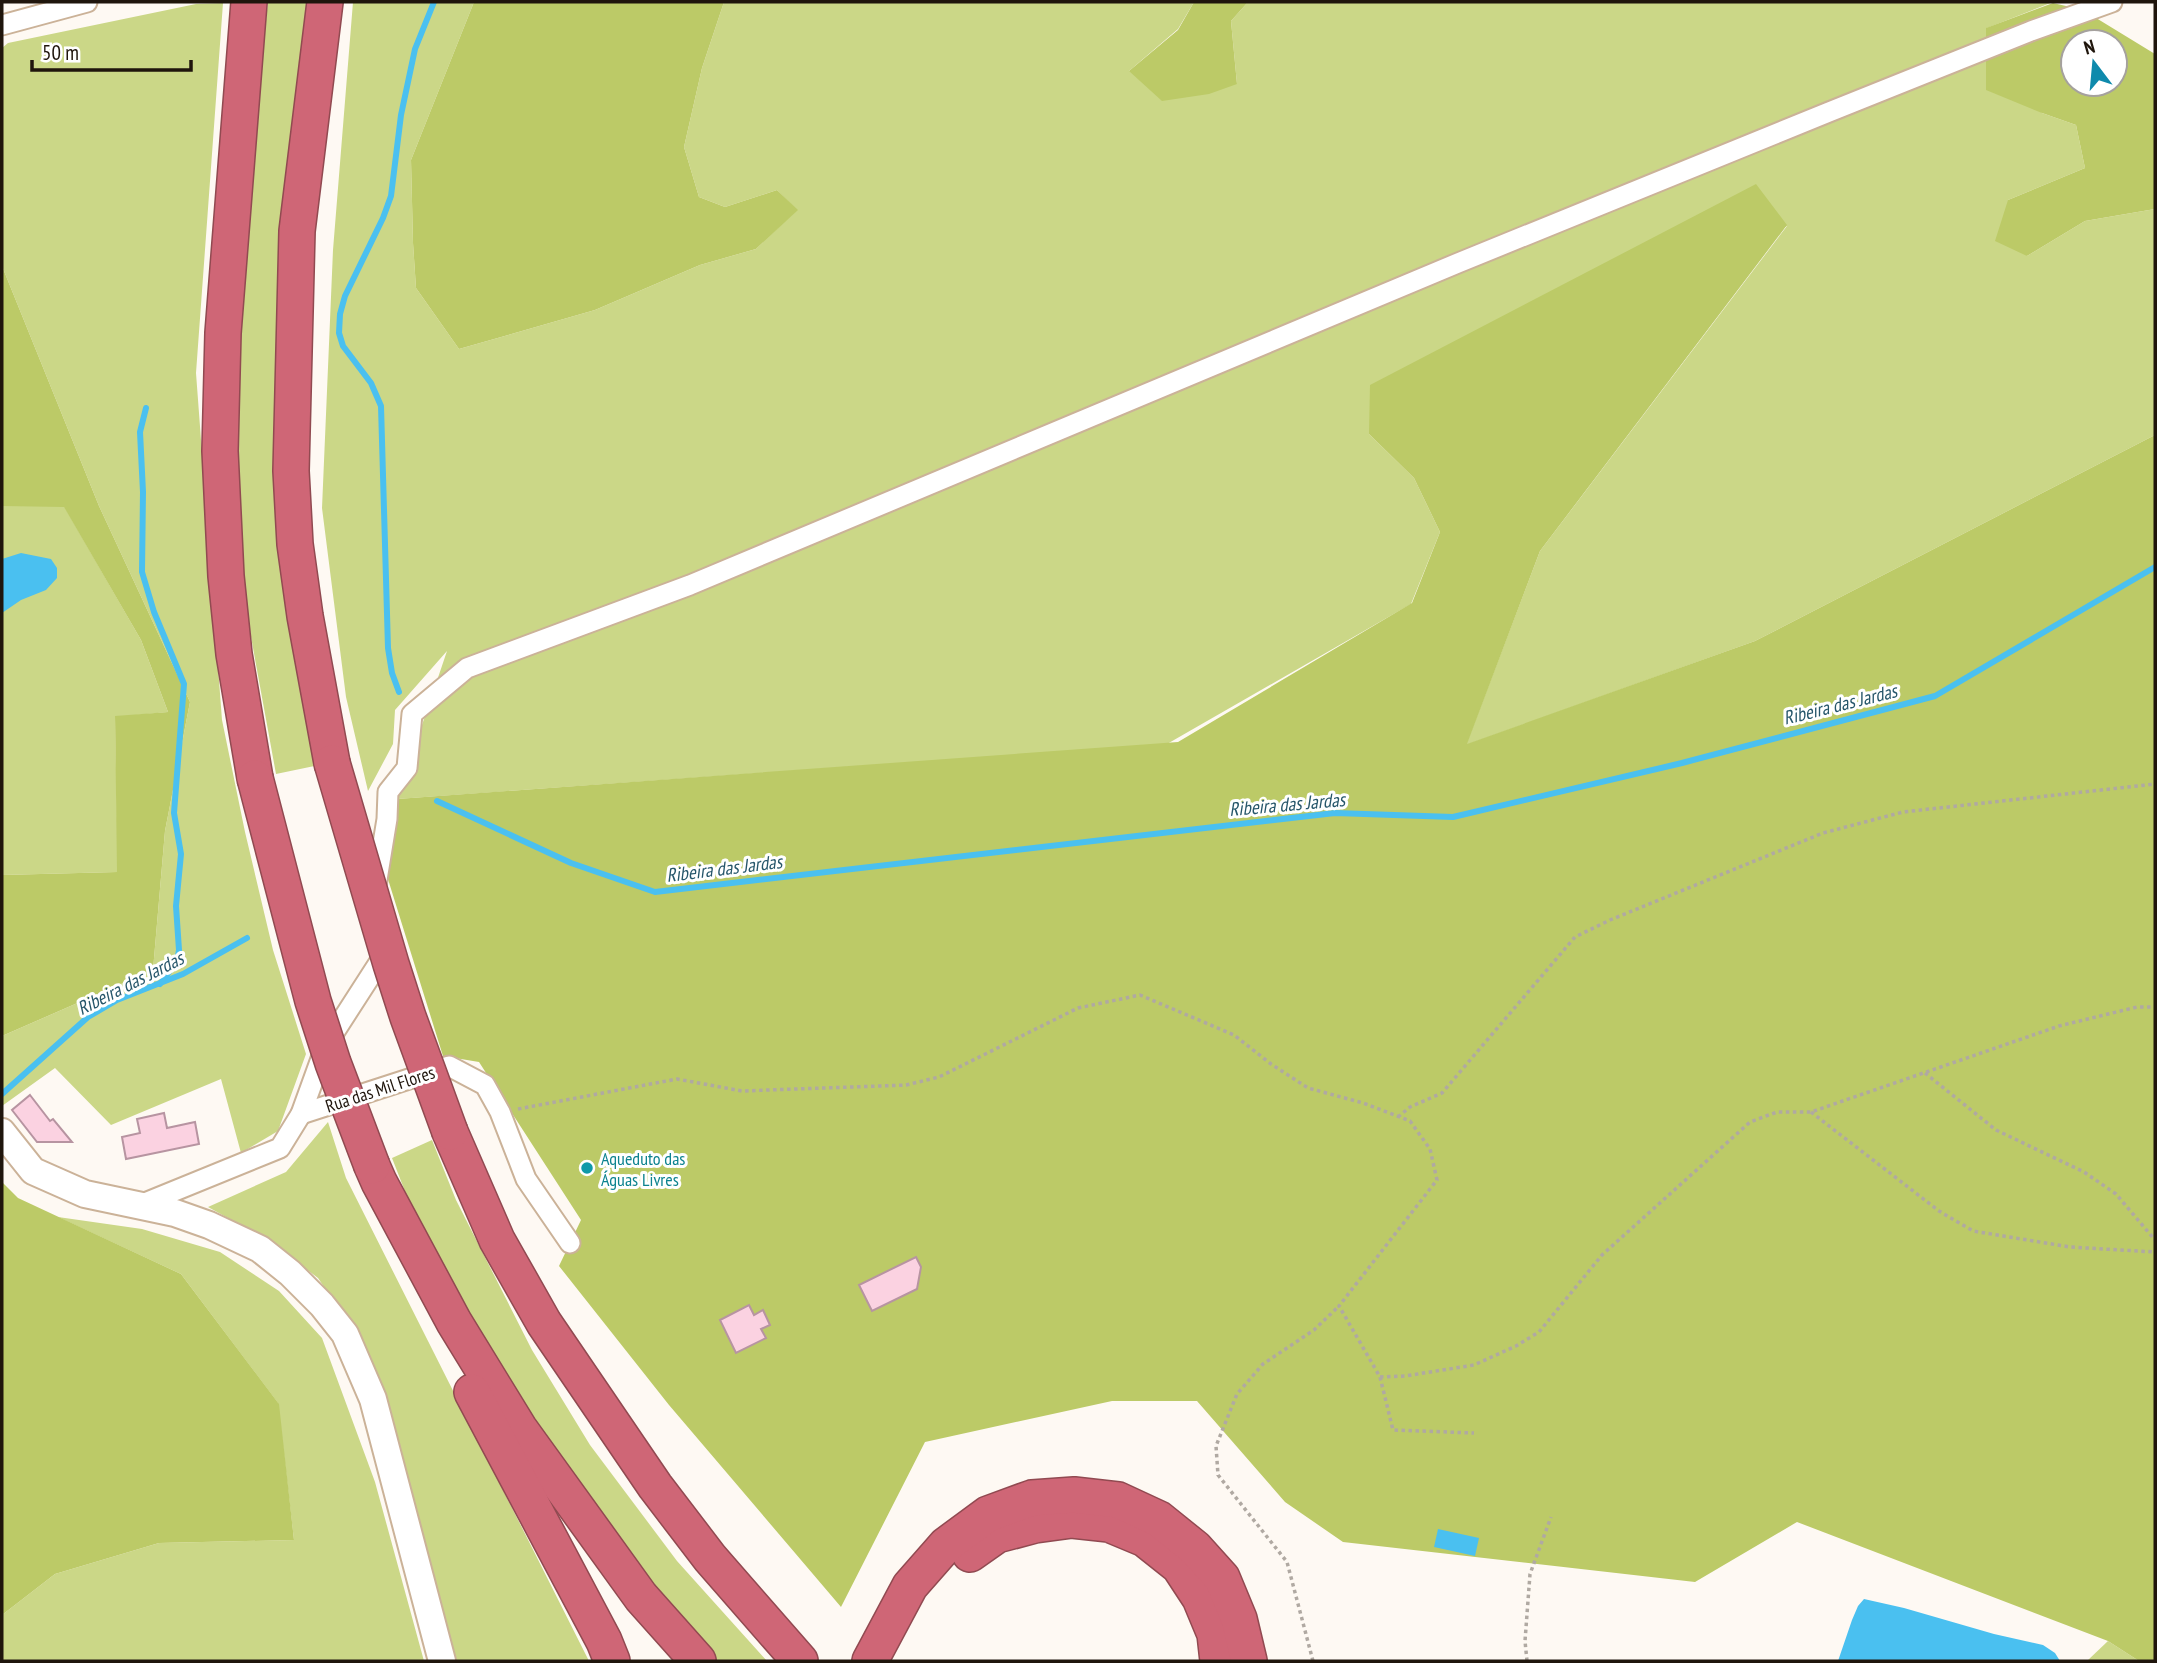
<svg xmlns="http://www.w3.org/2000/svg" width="2157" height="1663" viewBox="0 0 2157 1663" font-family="'PT Sans Narrow',sans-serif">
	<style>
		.green { fill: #cbd787 }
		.forest { fill: #bcca67; fill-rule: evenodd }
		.water { fill: #4ac0f0 }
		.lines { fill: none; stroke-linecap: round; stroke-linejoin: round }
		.stream { stroke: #4ac0f0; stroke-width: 6 }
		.building { fill: #fbd2e1; stroke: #b794a1; stroke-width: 2 }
		.minor-casing { stroke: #cbb298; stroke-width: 23 }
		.secondary-casing { stroke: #cbb298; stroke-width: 30 }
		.motorway-casing { stroke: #914a51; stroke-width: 38 }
		.path { stroke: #b0a9a2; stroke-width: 3.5; stroke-dasharray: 3.5 3.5; stroke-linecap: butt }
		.minor { stroke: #fff; stroke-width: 19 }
		.secondary { stroke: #fff; stroke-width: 26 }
		.motorway { stroke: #cf6676; stroke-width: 35 }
		.motorway-bridge-casing { stroke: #914a51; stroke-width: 38; stroke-linecap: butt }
		.motorway-bridge { stroke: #cf6676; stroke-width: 35 }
		.culture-dot { fill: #0f9aa8; stroke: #fff; stroke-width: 2.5 }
		.labels { text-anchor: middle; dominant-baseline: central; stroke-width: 6; stroke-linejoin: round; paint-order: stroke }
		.street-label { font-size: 18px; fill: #1f150c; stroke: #fff }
		.culture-label { font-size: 18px; fill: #0d838f; stroke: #fff; text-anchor: start }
		.water-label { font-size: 19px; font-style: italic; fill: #26566a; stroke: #fff }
	</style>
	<rect width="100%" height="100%" fill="#fef9f3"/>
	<g class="green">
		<path d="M 268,2 L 309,2 L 292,164 L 324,764 L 276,774 L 247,615 L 237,494 L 235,412 L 242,230 Z"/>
		<path d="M 353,2 L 474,2 L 411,160 L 413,243 L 416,288 L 459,349 L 595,310 L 700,265 L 756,249 L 797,210 L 777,190 L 725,207 L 699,197 L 684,147 L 702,68 L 724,2 L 1194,2 L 1178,29 L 1129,71 L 1237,84 L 1231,21 L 1248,2 L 2053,2 L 1987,28 L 2042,113 L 2076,125 L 2085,168 L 2008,200 L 2027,256 L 2085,221 L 2155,209 L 2155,435 L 1755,641 L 1466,745 L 1540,551 L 1787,226 L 1369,434 L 1414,478 L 1440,532 L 1411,604 L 1167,744 L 397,799 L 447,651 L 395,710 L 393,744 L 368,791 L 346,697 L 322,508 L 333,250 Z"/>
		<path d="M 223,3 L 196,373 L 222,720 L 245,832 L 273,950 L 306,1054 L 278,1131 L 241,1153 L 221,1079 L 111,1125 L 55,1068 L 2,1106 L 2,1036 L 153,970 L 165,831 L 190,702 L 99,506 L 2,266 L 2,48 L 8,43 L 196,4 Z"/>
		<path d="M 2,503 L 3,506 L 64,506 L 141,640 L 168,712 L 115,717 L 118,872 L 2,875 Z"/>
		<path d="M 328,1122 L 346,1178 L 589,1661 L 454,1661 L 354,1331 L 318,1278 L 268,1240 L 208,1207 L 286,1172 Z"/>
		<path d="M 432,1140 L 456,1200 L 532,1350 L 590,1445 L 677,1561 L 767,1661 L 712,1661 L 572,1489 L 424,1240 L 392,1158 Z"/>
		<path d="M 58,1217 L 142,1229 L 220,1252 L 279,1291 L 322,1338 L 375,1482 L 424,1661 L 2,1661 L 2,1615 L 55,1574 L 159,1543 L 294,1540 L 278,1403 L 181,1274 Z"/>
		<path d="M 2108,1641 L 2139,1661 L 2087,1661 Z"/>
	</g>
	<g class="forest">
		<path d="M 474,2 L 724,2 L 702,68 L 684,147 L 699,197 L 725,207 L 777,190 L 798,210 L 756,249 L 700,265 L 595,310 L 459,349 L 416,288 L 413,243 L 411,160 Z"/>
		<path d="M 1194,2 L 1248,2 L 1231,21 L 1237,84 L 1209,94 L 1162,101 L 1129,71 L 1178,30 Z"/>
		<path d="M 2053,3 L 2083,10 L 2155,54 L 2155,209 L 2085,221 L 2027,256 L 1995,241 L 2008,200 L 2085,168 L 2076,125 L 2042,113 L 1986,90 L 1986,28 ZM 2073,42 L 2115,42 L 2115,84 L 2073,84 Z"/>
		<path d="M 1756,184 L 1787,225 L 1540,551 L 1467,744 L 1755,641 L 2155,435 L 2155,1661 L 2139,1661 L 2108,1641 L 1797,1522 L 1695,1582 L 1343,1542 L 1285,1502 L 1197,1401 L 1112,1401 L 925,1442 L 841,1607 L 669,1405 L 559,1266 L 581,1220 L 479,1062 L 443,1056 L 387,876 L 397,799 L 1178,742 L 1412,603 L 1440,532 L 1414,478 L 1369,434 L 1370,385 Z"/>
		<path d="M 2,266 L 99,506 L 190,702 L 165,831 L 153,970 L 2,1036 L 2,875 L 117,872 L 115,716 L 168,712 L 141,640 L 64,507 L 2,506 Z"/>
		<path d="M 2,1182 L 18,1198 L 181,1274 L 279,1404 L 294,1540 L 159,1543 L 55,1574 L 2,1615 Z"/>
	</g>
	<g class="water">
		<path d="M 21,553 L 51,559 L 57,568 L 57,578 L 46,590 L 21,600 L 2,613 L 2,559 Z"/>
		<path d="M 1438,1529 L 1479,1538 L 1475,1556 L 1434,1547 Z"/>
		<path d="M 1864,1599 L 1904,1608 L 1994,1634 L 2043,1645 L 2055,1653 L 2060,1661 L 1838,1661 L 1852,1620 L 1858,1606 Z"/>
	</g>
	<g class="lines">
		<g class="stream">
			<path d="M 146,408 L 140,432 L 143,492 L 142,572 L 154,612 L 184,684 L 174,813 L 181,854 L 176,906 L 179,950 L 177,961 L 160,984"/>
			<path d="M 399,692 L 392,673 L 388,648 L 381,406 L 371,383 L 343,346 L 339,333 L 340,314 L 345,296 L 383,218 L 391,196 L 401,115 L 415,49 L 434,2"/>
			<path d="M 437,801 L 571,863 L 655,892 L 1335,813 L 1453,817 L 1682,763 L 1935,696 L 2155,567"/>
			<path d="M 2,1094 L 88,1017 L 117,1000 L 183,974 L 247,938"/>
		</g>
	</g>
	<g class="building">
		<path d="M 30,1095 L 50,1121 L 53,1119 L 72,1142 L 37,1142 L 12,1110 Z"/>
		<path d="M 164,1113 L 167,1128 L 195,1122 L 199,1144 L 126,1159 L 122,1137 L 140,1133 L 137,1119 Z"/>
		<path d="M 916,1257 L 921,1267 L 917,1289 L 872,1311 L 859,1285 Z"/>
		<path d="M 749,1305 L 754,1315 L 763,1310 L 770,1325 L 761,1329 L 766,1338 L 736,1353 L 720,1320 Z"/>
	</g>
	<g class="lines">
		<defs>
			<g id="minor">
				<path d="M 2,25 L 87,2"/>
				<path d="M 376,886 L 387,819 L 388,792 L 407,768 L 412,714 L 467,668 L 690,585 L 1458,263 L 1829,112 L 2031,31 L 2112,2"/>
				<path d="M 301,1114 L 449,1066 L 485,1085 L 500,1112 L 526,1179 L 570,1243"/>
				<path d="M 140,1205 L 280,1148 L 301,1114 L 326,1045 L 384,955 L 383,947"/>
			</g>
			<path id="secondary" d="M 2,1132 L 33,1171 L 85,1194 L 175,1213 L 209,1225 L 260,1249 L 290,1273 L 322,1305 L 345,1334 L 373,1399 L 442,1661"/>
			<g id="motorway">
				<path d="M 249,2 L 223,333 L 220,451 L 226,576 L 234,654 L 255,778"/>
				<path d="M 325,2 L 297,231 L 291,471 L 295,544 L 305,616 L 332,763"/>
				<path d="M 450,1132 L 497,1240 L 544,1323 L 655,1486 L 710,1558 L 800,1661"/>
				<path d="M 372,1166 L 379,1182 L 454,1322 L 519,1428 L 641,1597 L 698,1661"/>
				<path d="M 472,1392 L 604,1641 L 612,1661"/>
				<path d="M 970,1554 L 997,1535 L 1035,1525 L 1072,1520 L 1109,1524 L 1145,1539 L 1179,1566 L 1200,1598 L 1215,1634 L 1218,1661"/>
				<path d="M 870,1661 L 910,1586 L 946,1545 L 988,1514 L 1032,1498 L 1074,1495 L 1118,1500 L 1159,1519 L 1195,1548 L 1222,1578 L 1239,1619 L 1249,1661"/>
			</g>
		</defs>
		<use href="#minor" class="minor-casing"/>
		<use href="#secondary" class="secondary-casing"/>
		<use href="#motorway" class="motorway-casing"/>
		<g class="path">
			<path d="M 1925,1073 L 1996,1130 L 2084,1172 L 2116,1194 L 2155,1240"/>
			<path d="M 518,1109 L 677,1079 L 742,1091 L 906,1085 L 939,1077 L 1078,1008 L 1140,995 L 1234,1035 L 1271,1064 L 1308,1088 L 1363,1103 L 1410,1121 L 1430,1149 L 1437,1180 L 1339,1306 L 1380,1377 L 1393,1430 L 1474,1433"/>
			<path d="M 1811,1112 L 1939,1211 L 1973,1231 L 2070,1247 L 2155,1252"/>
			<path d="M 1398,1117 L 1410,1107 L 1442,1093 L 1575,937 L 1610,920 L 1823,833 L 1903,812 L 2155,784"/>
			<path d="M 1380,1377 L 1405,1376 L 1474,1365 L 1516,1346 L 1539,1332 L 1602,1255 L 1750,1122 L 1777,1112 L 1811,1112 L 2059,1026 L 2137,1007 L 2155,1007"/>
			<path d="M 1313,1661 L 1287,1562 L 1218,1475 L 1216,1446 L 1237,1394 L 1263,1364 L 1314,1330 L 1339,1306"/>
			<path d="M 1527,1661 L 1525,1641 L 1530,1574 L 1551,1517"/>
		</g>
		<use href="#minor" class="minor"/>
		<use href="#secondary" class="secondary"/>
		<use href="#motorway" class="motorway"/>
		<defs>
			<g id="motorway-bridge">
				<path d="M 332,763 L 391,964 L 408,1017 L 450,1132"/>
				<path d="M 255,778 L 313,1001 L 333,1063 L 372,1166"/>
			</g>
		</defs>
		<use href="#motorway-bridge" class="motorway-bridge-casing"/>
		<use href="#motorway-bridge" class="motorway-bridge"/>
	</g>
	<circle class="culture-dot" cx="587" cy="1168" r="7"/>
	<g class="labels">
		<g class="street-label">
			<text transform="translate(380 1089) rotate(-18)">Rua das Mil Flores</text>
		</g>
		<g class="culture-label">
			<text x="601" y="1158">Aqueduto das<tspan x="601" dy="21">Águas Livres</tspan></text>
		</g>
		<g class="water-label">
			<text transform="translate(1840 704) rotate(-14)">Ribeira das Jardas</text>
			<text transform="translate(1287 804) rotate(-5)">Ribeira das Jardas</text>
			<text transform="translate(724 868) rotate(-7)">Ribeira das Jardas</text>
			<text transform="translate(130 983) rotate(-27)">Ribeira das Jardas</text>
		</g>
	</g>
	<rect width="2157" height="1663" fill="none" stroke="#1f150c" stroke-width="7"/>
	<g transform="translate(2094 63) rotate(344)"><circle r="33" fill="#ffffff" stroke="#a5a19e" stroke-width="2"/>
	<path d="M0-5L12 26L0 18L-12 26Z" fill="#0f8aac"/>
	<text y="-10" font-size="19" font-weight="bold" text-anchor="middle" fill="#1f150c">N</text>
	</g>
	<path d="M32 60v10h159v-10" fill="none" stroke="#1f150c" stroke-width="3.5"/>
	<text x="42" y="60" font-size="21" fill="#1f150c" stroke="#ffffff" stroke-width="5" paint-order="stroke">50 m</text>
</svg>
